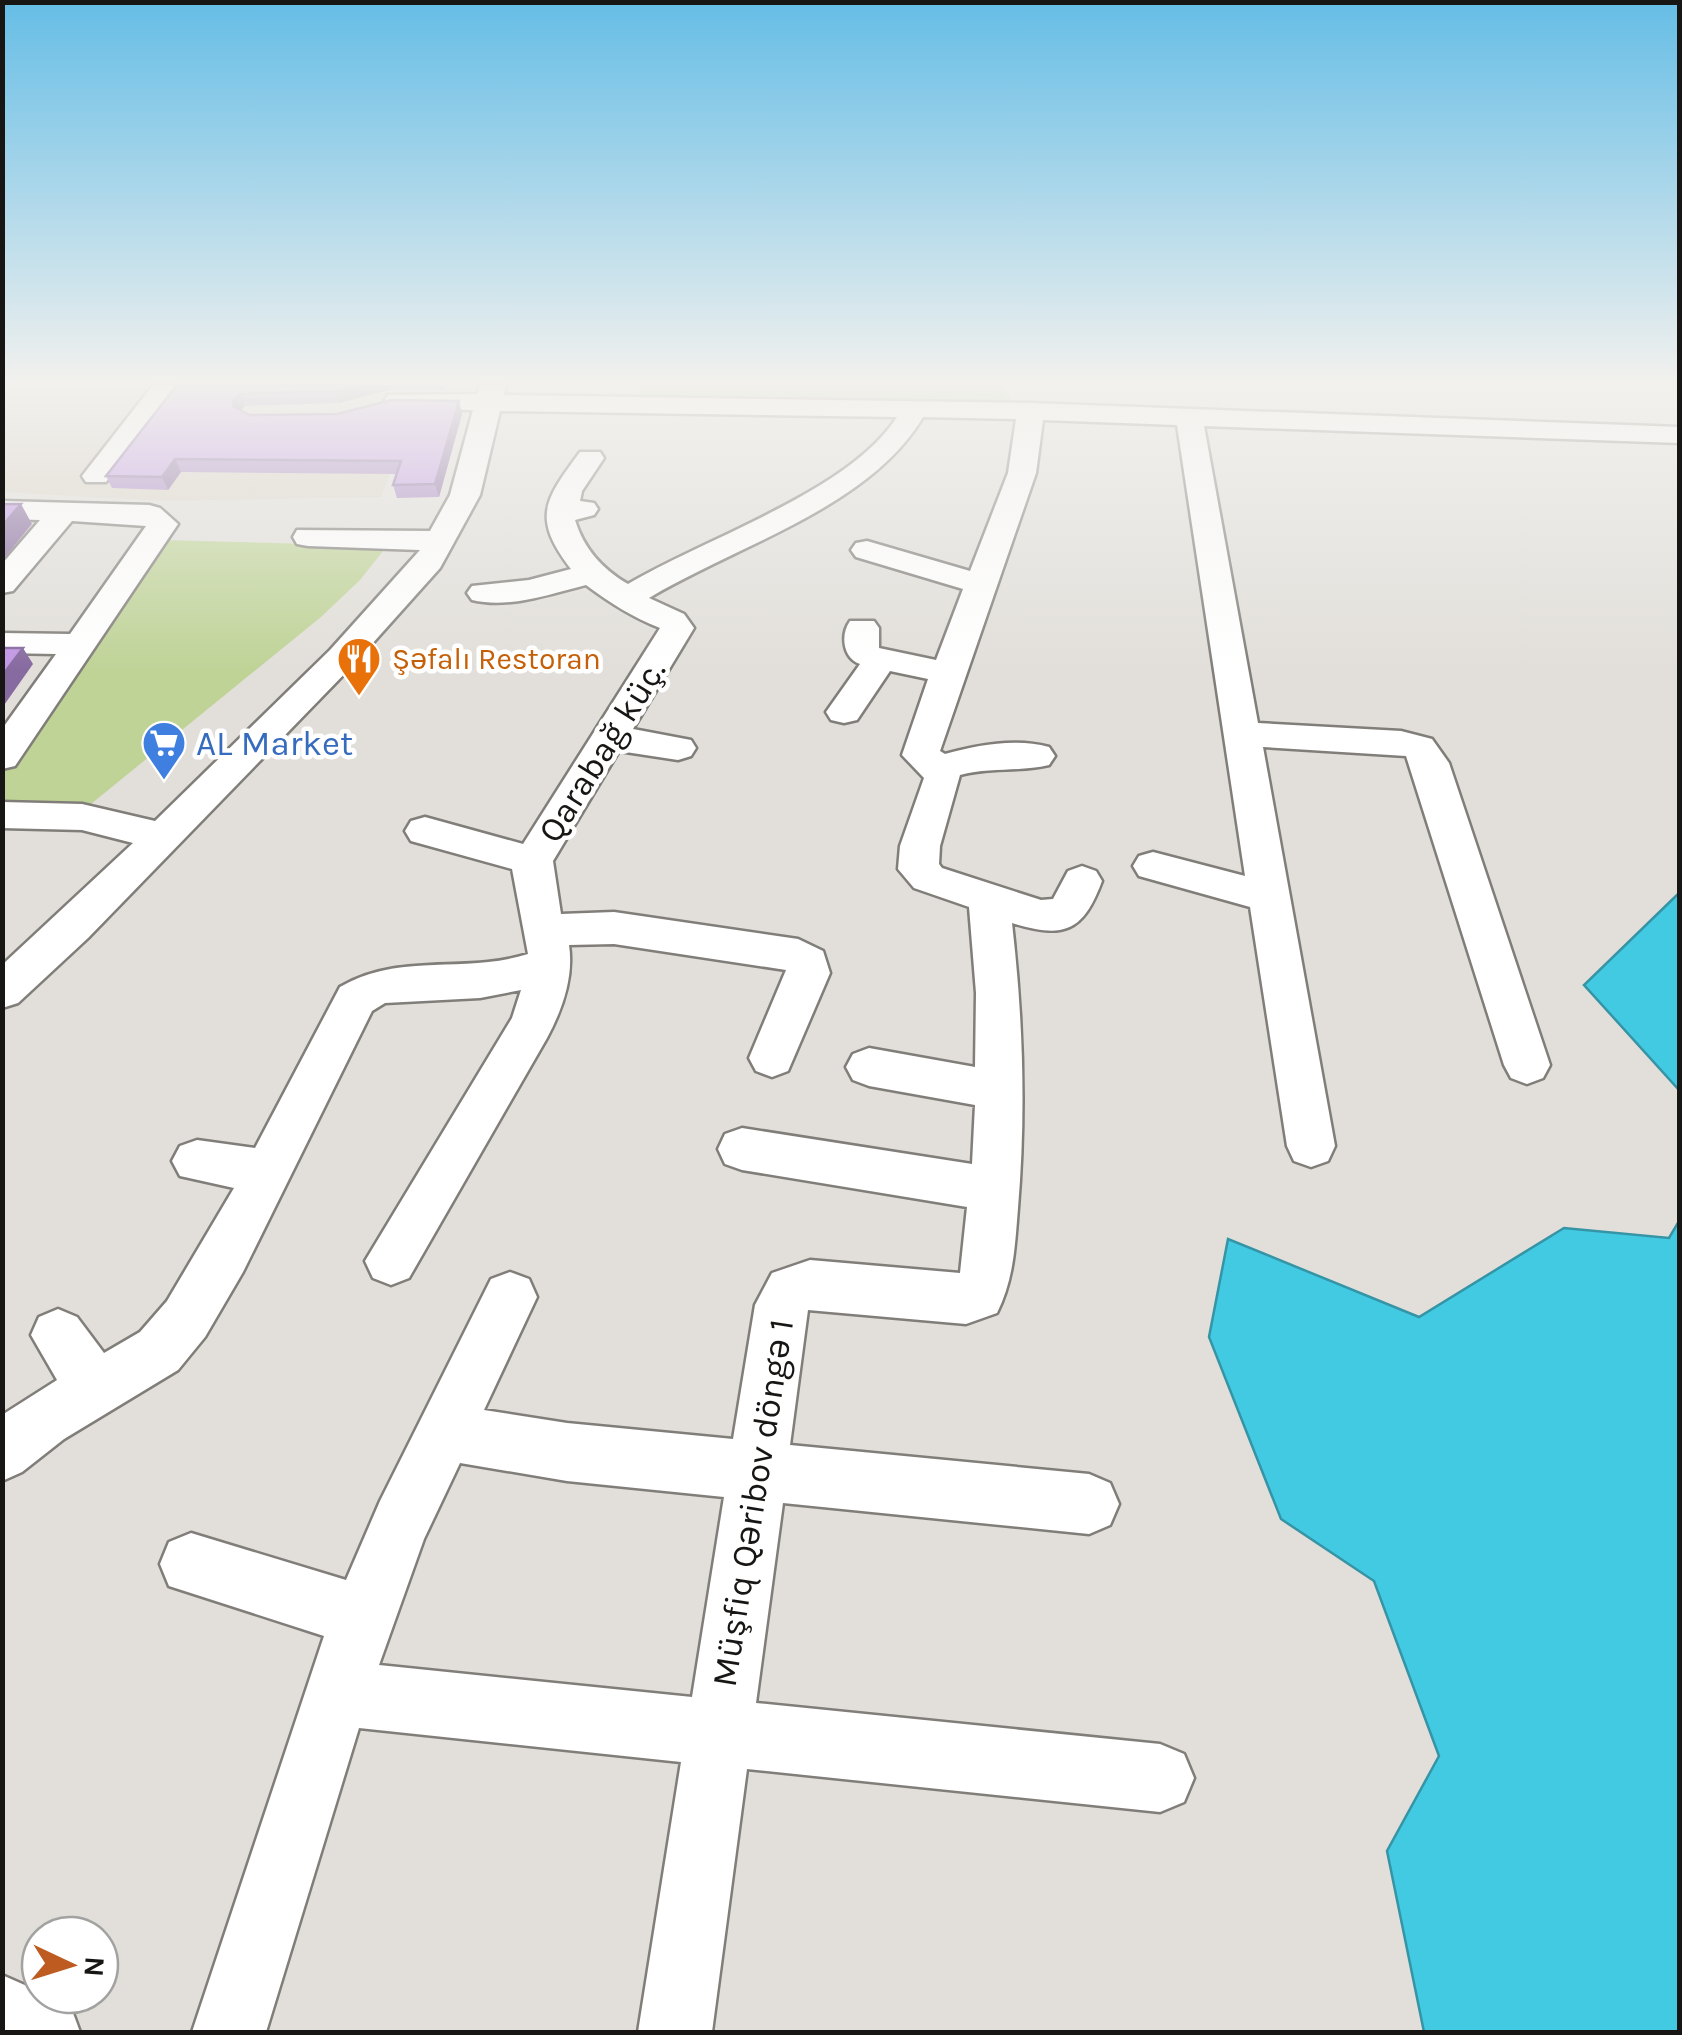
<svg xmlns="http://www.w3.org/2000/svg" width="1682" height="2035" viewBox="0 0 1682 2035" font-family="Karla,sans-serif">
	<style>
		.built { fill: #dbd3c8 }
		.green { fill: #bfd397 }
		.water { fill: #42cae3; stroke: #3594a5; stroke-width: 2.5 }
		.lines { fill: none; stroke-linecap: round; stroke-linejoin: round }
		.minor-casing { stroke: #817e7a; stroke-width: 5 }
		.minor { fill: #fff; fill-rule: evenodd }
		.wall { fill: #a682c5 }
		.shaded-wall { fill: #876aa0 }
		.building { fill: #c197e5; stroke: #876aa0; stroke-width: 2.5 }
		.labels { text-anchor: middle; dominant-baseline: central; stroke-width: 9; stroke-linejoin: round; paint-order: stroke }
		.far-food-label { font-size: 30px; fill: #c56008; stroke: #fff; text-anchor: start }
		.shop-label { font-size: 35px; fill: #366cbe; stroke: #fff; text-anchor: start }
		.street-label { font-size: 35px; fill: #171614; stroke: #fff }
	</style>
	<rect width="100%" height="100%" fill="#e2dfda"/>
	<path class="built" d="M 2,385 L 471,385 L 466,409 L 413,411 L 381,497 L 165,501 L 3,492 Z"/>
	<g class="green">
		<path d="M 639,385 L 1000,385 L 1013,403 L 641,397 Z"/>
		<path d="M 162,540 L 387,546 L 360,580 L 321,617 L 91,804 L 3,807 L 3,771 Z"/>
	</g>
	<g class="water">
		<path d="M 1679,893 L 1679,1090 L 1584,985 Z"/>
		<path d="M 1679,1221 L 1679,2032 L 1424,2032 L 1387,1851 L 1439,1756 L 1374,1581 L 1281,1519 L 1209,1337 L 1228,1239 L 1419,1317 L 1564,1228 L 1669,1238 Z"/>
	</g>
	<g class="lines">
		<defs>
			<g id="minor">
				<path d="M 153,385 L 179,385 L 106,482 L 86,482 L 82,476 Z"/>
				<path d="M 480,385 L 506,385 L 504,395 L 1031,403 L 1680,427 L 1680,443 L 1204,426 L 1258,723 L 1401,731 L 1432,739 L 1449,763 L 1550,1065 L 1543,1078 L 1527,1084 L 1511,1078 L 1504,1065 L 1406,756 L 1263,747 L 1335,1146 L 1328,1161 L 1311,1167 L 1294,1161 L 1287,1146 L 1250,907 L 1139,876 L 1133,866 L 1139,856 L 1153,852 L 1245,876 L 1177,425 L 1043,420 L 1036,473 L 940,751 L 945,754 C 978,745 1015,738 1049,747 L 1055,756 L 1049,765 C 1020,772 990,767 960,775 L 940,846 L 939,864 L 942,868 L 1041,900 L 1053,899 L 1068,871 L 1082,866 L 1096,871 L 1102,881 C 1083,932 1064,939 1012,923 C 1023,1018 1026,1113 1018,1208 C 1015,1245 1014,1279 997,1313 L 966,1324 L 808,1310 L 790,1445 L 1089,1474 L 1110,1483 L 1119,1504 L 1110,1525 L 1089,1534 L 783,1503 L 756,1703 L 1160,1744 L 1184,1754 L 1194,1778 L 1184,1802 L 1160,1812 L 747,1769 L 712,2032 L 638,2032 L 681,1762 L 359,1728 L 266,2032 L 192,2032 L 324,1636 L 169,1586 L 160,1564 L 169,1542 L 191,1533 L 346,1580 L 380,1501 L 491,1279 L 510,1272 L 529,1279 L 537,1297 L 484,1410 L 567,1423 L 733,1439 L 755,1305 L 772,1273 L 810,1260 L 960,1273 L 967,1207 L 742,1170 L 725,1164 L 718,1149 L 725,1134 L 742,1128 L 972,1164 L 975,1105 L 869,1086 L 853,1080 L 846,1067 L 853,1054 L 869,1048 L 975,1067 L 976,993 L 969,907 L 914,888 L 898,869 L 900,846 L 924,778 L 902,755 L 928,679 L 890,671 L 857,720 L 844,723 L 831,720 L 826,712 L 860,664 C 843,658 840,635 850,621 L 874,621 L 879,628 L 879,648 L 936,660 L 963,589 L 856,557 L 851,550 L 856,543 L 867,541 L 970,571 L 1008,473 L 1016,419 L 923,417 C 869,508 737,545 649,598 L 684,614 L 694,628 L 633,729 L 691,740 L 696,748 L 691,756 L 678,760 L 619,751 L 553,861 L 561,914 L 614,912 L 798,939 L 823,951 L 830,973 L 788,1071 L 772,1077 L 756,1071 L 749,1058 L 786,970 L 614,944 L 569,945 C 574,977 562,1010 547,1038 L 409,1278 L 391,1285 L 373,1278 L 365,1261 L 512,1018 L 521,990 L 480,998 L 385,1003 L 372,1011 L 243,1272 L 205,1337 L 178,1370 L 64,1439 L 22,1472 L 2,1481 L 2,1415 L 57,1380 L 31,1335 L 39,1317 L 58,1309 L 77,1317 L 104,1353 L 140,1332 L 167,1301 L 234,1188 L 180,1176 L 172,1161 L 180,1146 L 197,1140 L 255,1148 L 340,987 C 399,952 465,974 528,954 L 512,869 L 411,841 L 405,831 L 411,821 L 425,817 L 523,844 L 660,628 C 632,617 610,603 586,585 C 550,594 509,609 472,600 L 467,593 L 472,586 L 529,580 L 571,569 C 531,517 545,500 580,452 L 600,452 L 604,458 L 582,491 L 580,501 L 594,503 L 598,509 L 594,515 L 575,520 C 584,549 602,569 628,584 C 705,538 849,492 897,417 L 500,411 L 480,495 L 440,568 L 354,664 L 88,938 L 18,1003 L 2,1008 L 2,965 L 133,843 L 82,830 L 2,828 L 2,802 L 82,804 L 155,821 L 330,650 L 420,550 L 308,546 L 297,544 L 293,537 L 297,530 L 430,531 L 450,495 L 473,410 L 397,409 L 388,407 L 384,401 L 388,395 L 477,394 ZM 460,1463 L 567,1481 L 724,1497 L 692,1697 L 379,1665 L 424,1539 Z"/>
				<path d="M 2,501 L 149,505 L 160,508 L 178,524 L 15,766 L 2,769 L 2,729 L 56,654 L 2,653 L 2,633 L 70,634 L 146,526 L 72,521 L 13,591 L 2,593 L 2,564 L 40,520 L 2,519 Z"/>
				<path d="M 2,1975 L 70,2005 L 80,2032 L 2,2032 Z"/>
			</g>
		</defs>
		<use href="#minor" class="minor-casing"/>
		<use href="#minor" class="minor"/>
	</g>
	<path class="wall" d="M 177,385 L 447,385 L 445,390 L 393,389 L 339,403 L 245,406 L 241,410 L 250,415 L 462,414 L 439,497 L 397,498 L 393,485 L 397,474 L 181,472 L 168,490 L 112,488 L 106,476 Z"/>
	<g class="shaded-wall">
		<path d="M 360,385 L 392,385 L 393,389 L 339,403 L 335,391 Z"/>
		<path d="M 240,394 L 245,406 L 238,414 L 233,401 Z"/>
		<path d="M 459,401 L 462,414 L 439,497 L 435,484 Z"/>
		<path d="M 175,459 L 181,472 L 168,490 L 162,477 Z"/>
		<path d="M 21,504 L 32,524 L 2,561 L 2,526 Z"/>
		<path d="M 23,648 L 33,664 L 2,708 L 2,676 Z"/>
	</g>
	<g class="building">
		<path d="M 177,385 L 360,385 L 335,391 L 240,394 L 233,401 L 234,407 L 250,415 L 337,414 L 392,400 L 459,401 L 435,484 L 393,485 L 401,461 L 175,459 L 162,477 L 106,476 Z"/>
		<path d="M 2,504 L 21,504 L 2,526 Z"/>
		<path d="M 2,648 L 23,648 L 2,676 Z"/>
	</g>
	<linearGradient id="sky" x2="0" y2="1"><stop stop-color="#65bde6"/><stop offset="0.57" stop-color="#f2f1ee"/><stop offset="1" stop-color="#f2f1ee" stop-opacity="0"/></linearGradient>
	<rect width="1682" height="670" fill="url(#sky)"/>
	<defs>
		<symbol id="restaurant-pin" viewBox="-11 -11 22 30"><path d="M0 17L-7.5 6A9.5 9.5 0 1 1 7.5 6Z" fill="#e8710a" stroke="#fff"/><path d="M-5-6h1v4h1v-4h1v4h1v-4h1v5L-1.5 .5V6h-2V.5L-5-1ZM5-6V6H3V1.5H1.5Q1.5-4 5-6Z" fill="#fff"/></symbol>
		<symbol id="supermarket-pin" viewBox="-11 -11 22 30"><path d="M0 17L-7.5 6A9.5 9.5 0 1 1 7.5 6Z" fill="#3f7fe0" stroke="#fff"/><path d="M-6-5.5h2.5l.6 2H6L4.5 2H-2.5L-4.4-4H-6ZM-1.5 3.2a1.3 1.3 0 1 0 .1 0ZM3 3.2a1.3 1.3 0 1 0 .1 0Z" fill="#fff"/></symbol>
	</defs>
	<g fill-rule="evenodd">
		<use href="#restaurant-pin" x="334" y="634" width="50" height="68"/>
		<use href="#supermarket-pin" x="139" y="718" width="50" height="68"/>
	</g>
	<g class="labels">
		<g class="far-food-label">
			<text x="392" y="659">Şəfalı Restoran</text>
		</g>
		<g class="shop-label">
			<text x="196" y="743">AL Market</text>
		</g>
		<g class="street-label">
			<text transform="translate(602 751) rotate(-58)">Qarabağ küç.</text>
			<text transform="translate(753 1503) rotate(-81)">Müşfiq Qəribov döngə 1</text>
		</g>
	</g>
	<rect width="1682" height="2035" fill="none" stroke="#171614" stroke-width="10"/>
	<g transform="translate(70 1965) rotate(94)"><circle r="48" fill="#ffffff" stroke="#a2a2a1" stroke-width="2.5"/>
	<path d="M0-8L18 38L0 25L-18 38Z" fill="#bd5b20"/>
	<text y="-15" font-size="28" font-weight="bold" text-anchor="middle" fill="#171614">N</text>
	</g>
</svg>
